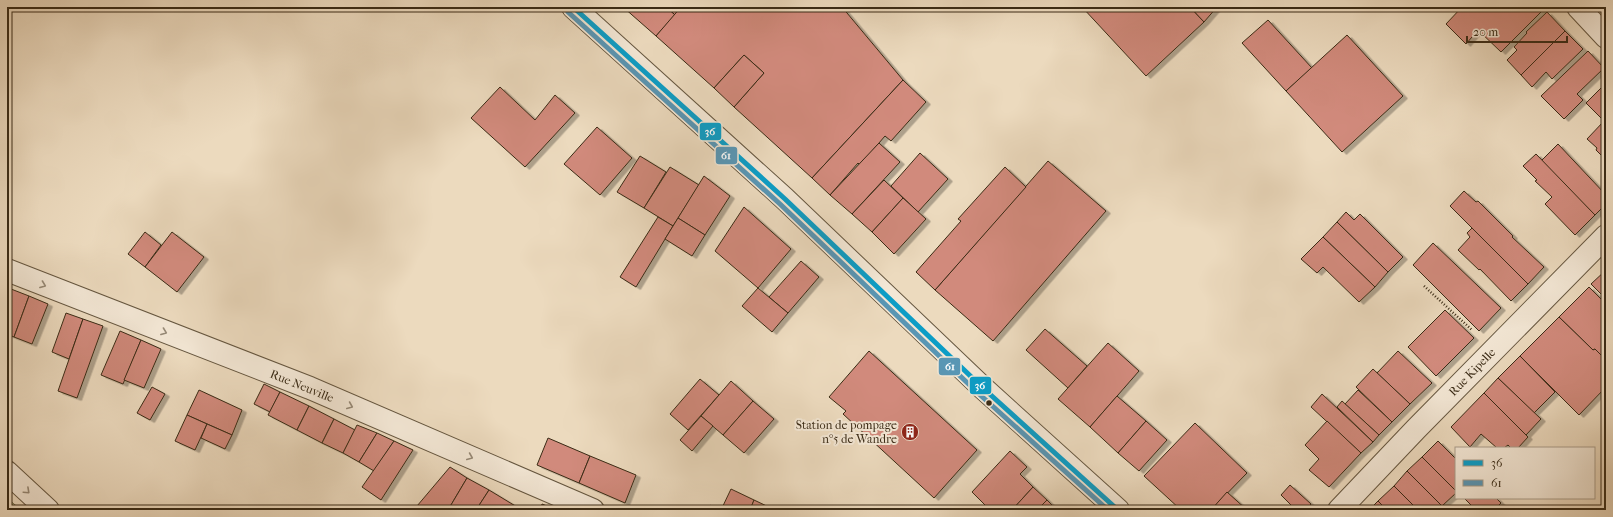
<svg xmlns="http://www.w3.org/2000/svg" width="1613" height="517" viewBox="0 0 1613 517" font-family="'IM FELL French Canon',serif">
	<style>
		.green { fill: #bbbe8f; stroke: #7a7452 }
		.building { fill: #d18a7b; stroke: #3a2b16; filter: url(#shadow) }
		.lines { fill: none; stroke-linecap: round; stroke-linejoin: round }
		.minor-casing { stroke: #665740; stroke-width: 24 }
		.path { stroke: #3a2b16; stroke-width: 2.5; stroke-dasharray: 1 2; stroke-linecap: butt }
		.minor { stroke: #f3e7d5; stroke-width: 22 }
		.bus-1-casing { stroke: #f3e7d5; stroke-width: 8 }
		.bus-2-casing { stroke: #f3e7d5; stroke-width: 8 }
		.bus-1 { stroke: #0c9dc6; stroke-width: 5 }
		.bus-2 { stroke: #5996b4; stroke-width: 5 }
		.oneway { stroke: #968976 }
		.bus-dot { fill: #3a2b16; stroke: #f3e7d5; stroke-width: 1.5 }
		.labels { text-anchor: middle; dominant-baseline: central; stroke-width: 4; stroke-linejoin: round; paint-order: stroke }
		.street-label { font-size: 12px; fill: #3a2b16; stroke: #f3e7d5 }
		.poi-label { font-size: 12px; fill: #3a2b16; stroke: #f3e7d5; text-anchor: end }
		.line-badge { stroke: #f3e7d5; stroke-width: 1.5 }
		.badge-label { font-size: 11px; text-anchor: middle; font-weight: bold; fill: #fff }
	</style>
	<defs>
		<filter id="shadow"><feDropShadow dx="4.5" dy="2.5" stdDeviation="0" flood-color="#0004"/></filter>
	</defs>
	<rect width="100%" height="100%" fill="#ecdabe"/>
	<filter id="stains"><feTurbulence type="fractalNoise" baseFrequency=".005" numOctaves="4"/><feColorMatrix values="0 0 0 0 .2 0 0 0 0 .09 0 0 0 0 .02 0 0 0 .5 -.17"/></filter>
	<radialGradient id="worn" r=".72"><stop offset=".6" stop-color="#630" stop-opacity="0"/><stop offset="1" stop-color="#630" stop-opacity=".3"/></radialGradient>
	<path class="green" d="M 7,498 L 21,510 L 7,510 Z"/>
	<g class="building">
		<path d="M 623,7 L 666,7 L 675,15 L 656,36 Z"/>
		<path d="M 667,7 L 681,7 L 675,15 Z"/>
		<path d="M 681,7 L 842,7 L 903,80 L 812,178 L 734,107 L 764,73 L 744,55 L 714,88 L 656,36 Z"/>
		<path d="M 1082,7 L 1190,7 L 1204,22 L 1146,76 Z"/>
		<path d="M 1190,7 L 1217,7 L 1204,22 Z"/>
		<path d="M 1462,7 L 1546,7 L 1501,52 L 1478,30 L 1466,44 L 1446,24 Z"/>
		<path d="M 1547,12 L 1565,31 L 1521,75 L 1507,60 L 1517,50 L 1514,47 L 1527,33 L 1526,32 Z"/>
		<path d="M 1268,20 L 1312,68 L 1286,91 L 1242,43 Z"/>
		<path d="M 1565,31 L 1583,49 L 1552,79 L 1546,72 L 1532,87 L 1521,75 Z"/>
		<path d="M 1347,35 L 1403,96 L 1342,152 L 1286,91 Z"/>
		<path d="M 1588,51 L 1604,68 L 1577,94 L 1583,100 L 1564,119 L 1541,96 Z"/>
		<path d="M 744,55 L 764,73 L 734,107 L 714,88 Z"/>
		<path d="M 903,80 L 926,102 L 891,141 L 885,136 L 860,165 L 858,163 L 830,195 L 812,178 Z"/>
		<path d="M 1606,83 L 1606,123 L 1586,103 Z"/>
		<path d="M 500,87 L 535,120 L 555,95 L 575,113 L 525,167 L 471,118 Z"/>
		<path d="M 1604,121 L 1606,123 L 1606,160 L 1596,150 L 1597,148 L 1587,139 Z"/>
		<path d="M 597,127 L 632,158 L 600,195 L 564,164 Z"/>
		<path d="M 879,143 L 900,162 L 852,214 L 830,195 Z"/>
		<path d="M 1558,144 L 1606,195 L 1606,204 L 1595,215 L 1541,161 Z"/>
		<path d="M 920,153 L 948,179 L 918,212 L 891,186 Z"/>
		<path d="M 1536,154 L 1595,215 L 1575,235 L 1545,204 L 1552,197 L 1535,181 L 1537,180 L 1523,166 Z"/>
		<path d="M 640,156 L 666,172 L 644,208 L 617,192 Z"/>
		<path d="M 1048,161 L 1106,211 L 993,341 L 935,290 Z"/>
		<path d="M 670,167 L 699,185 L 673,226 L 644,208 Z"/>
		<path d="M 1005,167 L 1026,187 L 935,290 L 916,272 L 961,221 L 958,219 Z"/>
		<path d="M 704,176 L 730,196 L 705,235 L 678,218 Z"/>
		<path d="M 884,180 L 903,198 L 872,232 L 852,214 Z"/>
		<path d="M 1464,191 L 1476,202 L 1478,201 L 1513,236 L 1512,237 L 1544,267 L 1528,284 L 1450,206 Z"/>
		<path d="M 903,198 L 926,219 L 894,254 L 872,232 Z"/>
		<path d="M 744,207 L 791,249 L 758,288 L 715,251 Z"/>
		<path d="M 1346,212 L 1354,220 L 1360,214 L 1403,257 L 1388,272 L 1337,222 Z"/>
		<path d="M 658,217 L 673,226 L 636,287 L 620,277 Z"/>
		<path d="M 678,218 L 705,235 L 692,256 L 665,239 Z"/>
		<path d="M 1337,222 L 1388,272 L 1375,287 L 1323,237 Z"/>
		<path d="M 1472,228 L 1528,284 L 1511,301 L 1480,269 L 1479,270 L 1458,250 L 1470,237 L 1467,233 Z"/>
		<path d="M 145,232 L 161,245 L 145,267 L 128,254 Z"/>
		<path d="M 172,232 L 204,257 L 177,292 L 145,267 Z"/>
		<path d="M 1323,237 L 1375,287 L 1359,302 L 1323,267 L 1317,273 L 1301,259 Z"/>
		<path d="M 1433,243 L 1501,308 L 1479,331 L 1413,265 Z"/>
		<path d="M 801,261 L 819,277 L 788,313 L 769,297 Z"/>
		<path d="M 1606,270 L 1606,299 L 1591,284 Z"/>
		<path d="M 1589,287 L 1606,304 L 1606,360 L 1595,349 L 1593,350 L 1559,317 Z"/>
		<path d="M 758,288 L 788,313 L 772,332 L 742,306 Z"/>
		<path d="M 11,289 L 29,296 L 14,337 L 7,334 L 7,299 Z"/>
		<path d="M 29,296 L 48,304 L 32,344 L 14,337 Z"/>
		<path d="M 1445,310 L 1474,338 L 1436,376 L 1408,347 Z"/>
		<path d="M 66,313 L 83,319 L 69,359 L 52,352 Z"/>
		<path d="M 1559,317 L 1593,350 L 1595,349 L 1606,360 L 1606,387 L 1579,415 L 1520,356 Z"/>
		<path d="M 83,319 L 103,326 L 77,398 L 58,391 Z"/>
		<path d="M 1045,329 L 1087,366 L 1068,388 L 1026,350 Z"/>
		<path d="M 120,331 L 141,340 L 123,384 L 101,375 Z"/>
		<path d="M 141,340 L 161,349 L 144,388 L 124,380 Z"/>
		<path d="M 1108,343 L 1139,371 L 1090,427 L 1058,399 Z"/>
		<path d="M 869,351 L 977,450 L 934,498 L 843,414 L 846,411 L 829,397 Z"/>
		<path d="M 1398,351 L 1432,383 L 1410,404 L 1377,373 Z"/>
		<path d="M 1520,356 L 1555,392 L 1534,413 L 1498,378 Z"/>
		<path d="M 1373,369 L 1410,404 L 1392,422 L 1356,387 Z"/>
		<path d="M 1498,378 L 1541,419 L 1526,435 L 1484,393 Z"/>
		<path d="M 700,379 L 719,395 L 688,430 L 670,414 Z"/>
		<path d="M 731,381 L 753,401 L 723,435 L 701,416 Z"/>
		<path d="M 264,384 L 280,392 L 270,412 L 254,404 Z"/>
		<path d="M 152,387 L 165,394 L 150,420 L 137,413 Z"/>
		<path d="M 199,390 L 242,410 L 232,435 L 187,415 Z"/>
		<path d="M 1358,390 L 1392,422 L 1379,435 L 1345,404 Z"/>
		<path d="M 280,392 L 309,406 L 297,430 L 268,415 Z"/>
		<path d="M 1484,393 L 1528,437 L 1518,448 L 1511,448 L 1508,445 L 1504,448 L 1497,448 L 1481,434 L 1470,447 L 1451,427 Z"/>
		<path d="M 1322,394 L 1373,442 L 1361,453 L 1311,407 Z"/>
		<path d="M 1117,396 L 1146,421 L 1118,453 L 1090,427 Z"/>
		<path d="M 753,401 L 774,419 L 744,453 L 723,435 Z"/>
		<path d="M 1342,401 L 1379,435 L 1373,442 L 1337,407 Z"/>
		<path d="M 309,406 L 334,419 L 322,443 L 297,430 Z"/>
		<path d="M 187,415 L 207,424 L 195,450 L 175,441 Z"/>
		<path d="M 701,416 L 713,426 L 692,451 L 680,440 Z"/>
		<path d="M 334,419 L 355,430 L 343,453 L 322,443 Z"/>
		<path d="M 1146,421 L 1167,440 L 1139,471 L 1118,453 Z"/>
		<path d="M 1327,421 L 1361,453 L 1329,487 L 1309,470 L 1319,459 L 1305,445 Z"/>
		<path d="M 1195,423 L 1247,473 L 1211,510 L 1181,510 L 1144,476 Z"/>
		<path d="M 207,424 L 232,435 L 225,449 L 201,438 Z"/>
		<path d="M 357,425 L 377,433 L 359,462 L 343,453 Z"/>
		<path d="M 377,433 L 394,441 L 374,471 L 359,462 Z"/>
		<path d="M 548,438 L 590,456 L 579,483 L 537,465 Z"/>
		<path d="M 394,441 L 413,450 L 381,500 L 362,487 Z"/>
		<path d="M 1438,441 L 1456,459 L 1456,491 L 1422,457 Z"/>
		<path d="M 1010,451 L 1027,467 L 1020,474 L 1033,487 L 1012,510 L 990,510 L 972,492 Z"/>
		<path d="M 590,456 L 636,475 L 625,503 L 579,483 Z"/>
		<path d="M 1422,457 L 1456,491 L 1456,493 L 1442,506 L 1407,471 Z"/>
		<path d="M 450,467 L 467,478 L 448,510 L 424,510 L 417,506 Z"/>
		<path d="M 1407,471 L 1442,506 L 1439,510 L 1418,510 L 1394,486 Z"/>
		<path d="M 467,478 L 489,490 L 476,510 L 448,510 Z"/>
		<path d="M 1290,485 L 1311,504 L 1306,510 L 1296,510 L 1281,495 Z"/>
		<path d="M 1394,486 L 1418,510 L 1387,510 L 1378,501 Z"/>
		<path d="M 1033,487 L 1047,500 L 1037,510 L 1012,510 Z"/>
		<path d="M 731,489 L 754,500 L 750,510 L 721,510 Z"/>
		<path d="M 489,490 L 522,510 L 476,510 Z"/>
		<path d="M 1227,492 L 1247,510 L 1211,510 Z"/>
		<path d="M 1464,498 L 1496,498 L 1501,503 L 1494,510 L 1476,510 Z"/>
		<path d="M 754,500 L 775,510 L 750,510 Z"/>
		<path d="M 1047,500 L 1057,510 L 1037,510 Z"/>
		<path d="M 1378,501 L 1387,510 L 1369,510 Z"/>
		<path d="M 542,504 L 557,510 L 540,510 Z"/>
		<path d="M 710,505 L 716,510 L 705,510 Z"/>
	</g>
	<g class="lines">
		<defs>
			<g id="minor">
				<path d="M 573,7 L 785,199 L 983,388 L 1118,510"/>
				<path d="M 1578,7 L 1606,37"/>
				<path d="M 7,270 L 310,388 L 593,510"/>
				<path d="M 7,472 L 48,510"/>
				<path d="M 1339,510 L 1416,429 L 1606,236"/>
			</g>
		</defs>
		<use href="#minor" class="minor-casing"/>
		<path class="path" d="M 1424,286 L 1472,330"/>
		<use href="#minor" class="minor"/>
		<defs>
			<path id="bus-1" d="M 573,7 L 785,199 L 983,388 L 1118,510"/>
			<path id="bus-2" d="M 568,12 L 780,204 L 978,393 L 1108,510"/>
		</defs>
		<use href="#bus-1" class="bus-1-casing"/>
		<use href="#bus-2" class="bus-2-casing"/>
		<use href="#bus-1" class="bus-1"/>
		<use href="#bus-2" class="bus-2"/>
	</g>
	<defs><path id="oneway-chevron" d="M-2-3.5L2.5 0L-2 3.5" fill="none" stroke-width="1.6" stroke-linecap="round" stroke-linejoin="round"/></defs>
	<g class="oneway">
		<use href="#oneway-chevron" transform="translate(43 285) rotate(21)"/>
		<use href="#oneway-chevron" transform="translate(164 332) rotate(21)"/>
		<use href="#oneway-chevron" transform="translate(350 406) rotate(23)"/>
		<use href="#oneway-chevron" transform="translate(470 457) rotate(23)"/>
		<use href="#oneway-chevron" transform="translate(27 491) rotate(43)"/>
	</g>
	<defs>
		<symbol id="building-disc" viewBox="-11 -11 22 22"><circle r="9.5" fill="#8f2418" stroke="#f3e7d5"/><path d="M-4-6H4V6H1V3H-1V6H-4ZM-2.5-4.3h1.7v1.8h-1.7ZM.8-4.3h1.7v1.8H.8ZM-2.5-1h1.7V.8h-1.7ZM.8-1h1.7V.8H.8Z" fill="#fff"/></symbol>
	</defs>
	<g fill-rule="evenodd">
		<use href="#building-disc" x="900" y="422" width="20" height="20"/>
	</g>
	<circle class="bus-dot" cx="989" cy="403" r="3.5"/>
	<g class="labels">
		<g class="street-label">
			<text transform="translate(1472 372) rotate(-46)">Rue Kipelle</text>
			<text transform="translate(302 386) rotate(22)">Rue Neuville</text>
		</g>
		<g class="poi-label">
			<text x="897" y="425">Station de pompage<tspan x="897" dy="14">n°5 de Wandre</tspan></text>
		</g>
	</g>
	<g class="line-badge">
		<rect x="699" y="122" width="23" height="19" rx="4" fill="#0c9dc6"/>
		<rect x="715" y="146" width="23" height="19" rx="4" fill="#5996b4"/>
		<rect x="938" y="357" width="23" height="19" rx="4" fill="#5996b4"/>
		<rect x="969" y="376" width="23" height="19" rx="4" fill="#0c9dc6"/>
	</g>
	<g class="badge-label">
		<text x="710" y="135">36</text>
		<text x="726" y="159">61</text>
		<text x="950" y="370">61</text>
		<text x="980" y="389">36</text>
	</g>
	<rect width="1613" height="517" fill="none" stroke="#ecdabe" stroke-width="24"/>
	<rect x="8" y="8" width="1597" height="501" fill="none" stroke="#3a2b16" stroke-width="2"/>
	<rect x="12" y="12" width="1589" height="493" fill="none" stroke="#3a2b16"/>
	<rect x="1455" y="447" width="140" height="52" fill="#f3e7d5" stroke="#a99c89"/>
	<rect x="1463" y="460" width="20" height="6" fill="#0c9dc6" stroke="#a99c89"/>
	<text x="1491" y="467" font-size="12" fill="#3a2b16">36</text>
	<rect x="1463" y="480" width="20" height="6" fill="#5996b4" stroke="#a99c89"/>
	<text x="1491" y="487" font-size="12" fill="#3a2b16">61</text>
	<path d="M1467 36v6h100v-6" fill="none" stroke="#3a2b16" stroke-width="2"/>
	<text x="1473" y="36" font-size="12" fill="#3a2b16" stroke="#f3e7d5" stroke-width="3" paint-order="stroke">20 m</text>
	<rect width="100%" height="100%" filter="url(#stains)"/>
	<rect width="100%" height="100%" fill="url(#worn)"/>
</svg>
